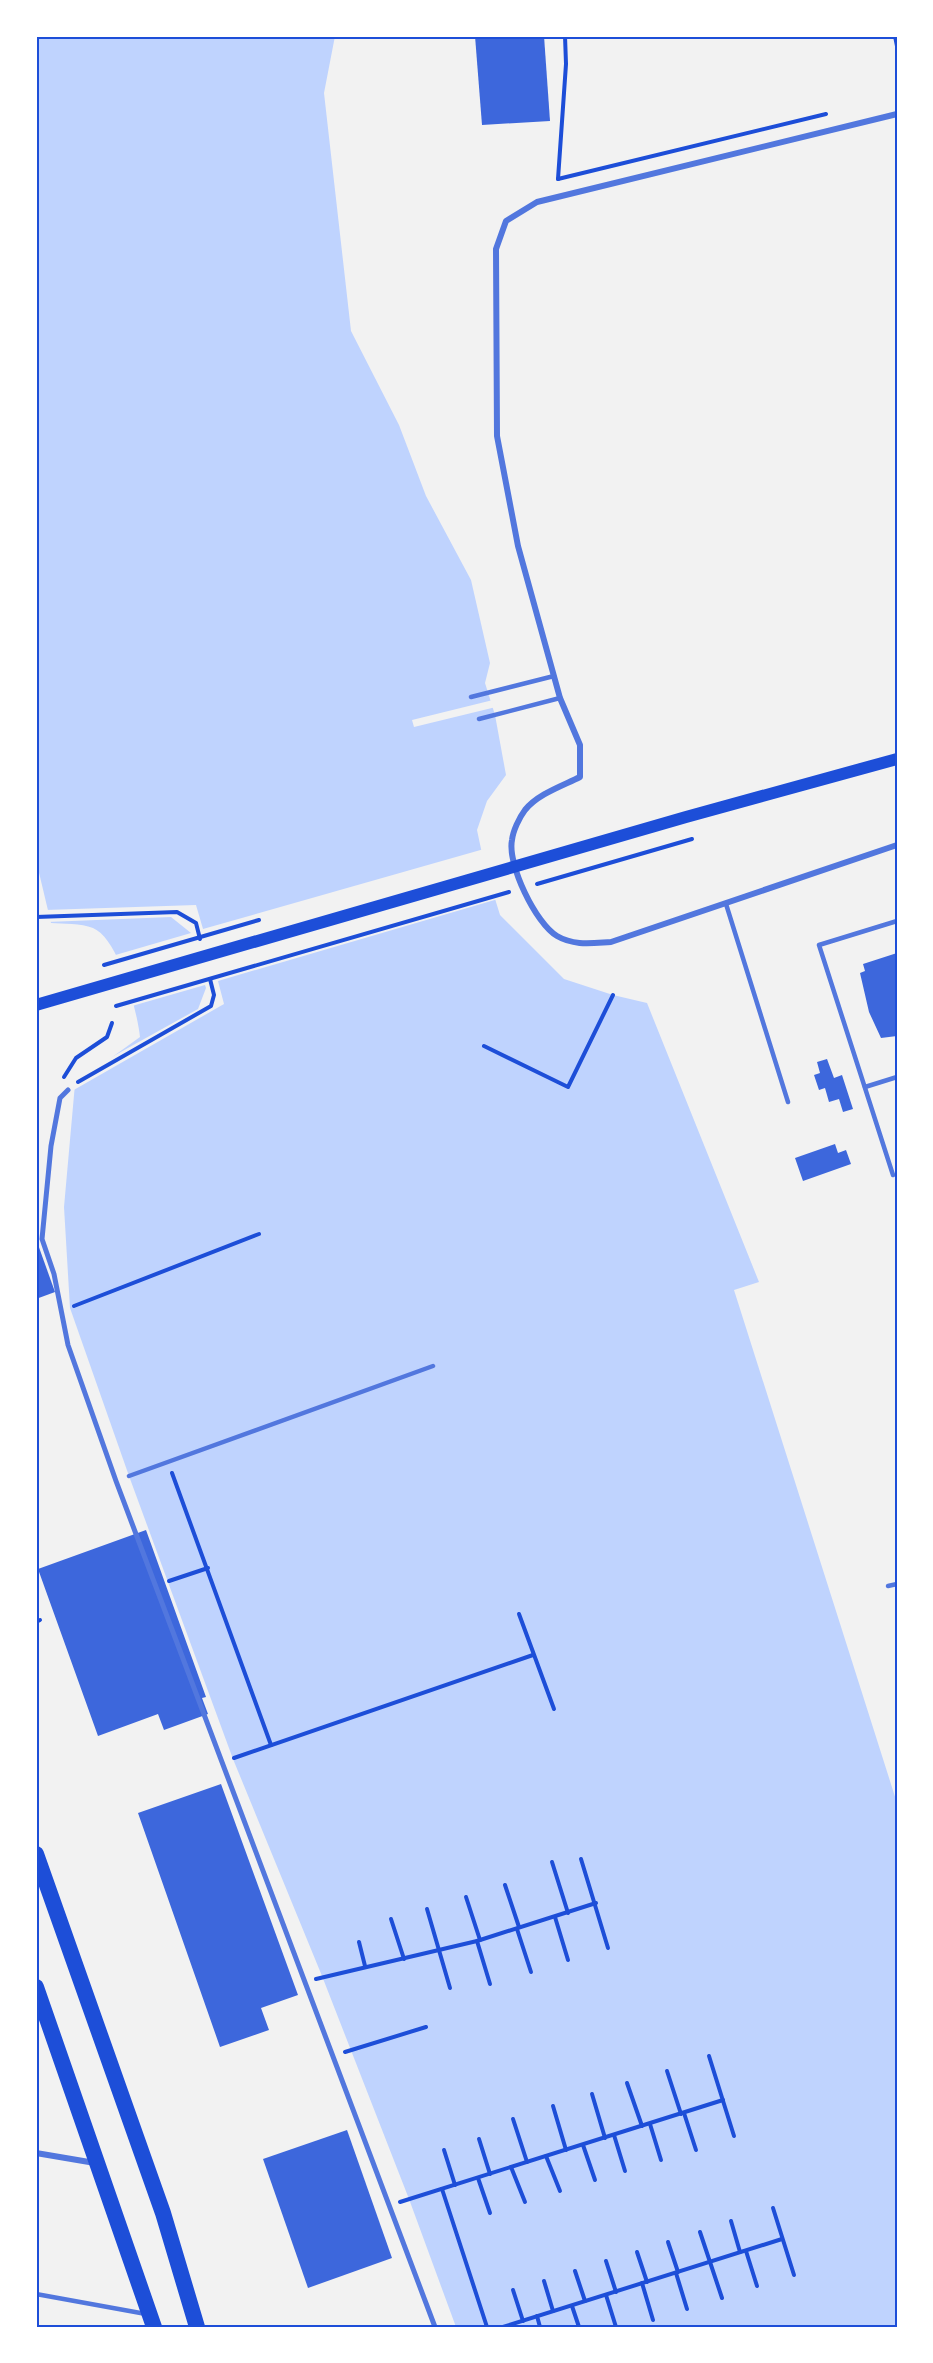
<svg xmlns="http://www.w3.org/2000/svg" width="933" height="2363" viewBox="0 0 933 2363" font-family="Barlow,sans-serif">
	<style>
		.water { fill: #bfd3fe }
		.pier { fill: #f2f2f2 }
		.building { fill: #3d67dc }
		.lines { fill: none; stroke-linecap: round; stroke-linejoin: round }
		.path { stroke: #1d4ed8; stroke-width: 4 }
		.service { stroke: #5277de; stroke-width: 4.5 }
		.pedestrian { stroke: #5277de; stroke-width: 5 }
		.minor { stroke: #5277de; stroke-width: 6 }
		.secondary { stroke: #1d4ed8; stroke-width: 12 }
		.trunk { stroke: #1d4ed8; stroke-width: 16 }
		.neatline { fill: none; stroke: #1d4ed8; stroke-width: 2 }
	</style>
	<rect width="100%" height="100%" fill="#f2f2f2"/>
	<path class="water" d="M 36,36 L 335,36 L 324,93 L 351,331 L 399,425 L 426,496 L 471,580 L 490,663 L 485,683 L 495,715 L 506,775 L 487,801 L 477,830 L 484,863 L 500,915 L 564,979 L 613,995 L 647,1003 L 759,1282 L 734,1290 L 897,1803 L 897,2327 L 456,2327 L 409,2199 L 322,1976 L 233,1759 L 129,1476 L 70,1308 L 64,1207 L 75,1084 L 140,1037 C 137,1010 119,939 93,928 C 81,923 63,924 51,923 L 36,860 Z"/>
	<g class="pier">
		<path d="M 493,700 L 496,707 L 414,727 L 412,720 Z"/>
		<path d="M 484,849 L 498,899 L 218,981 L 224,1004 L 72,1091 L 73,1082 L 92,1068 L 198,1009 L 206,988 L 205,985 L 132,1006 L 112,956 L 191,933 L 171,917 L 47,922 L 45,910 L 196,905 L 203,929 Z"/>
	</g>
	<g class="building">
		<path d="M 475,36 L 544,36 L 550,121 L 482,125 Z"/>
		<path d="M 897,953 L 897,1036 L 881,1038 L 869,1012 L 860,973 L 865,971 L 863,964 Z"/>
		<path d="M 827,1059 L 834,1078 L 842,1075 L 853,1109 L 843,1112 L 839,1099 L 829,1102 L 825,1088 L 819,1090 L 814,1075 L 820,1073 L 817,1062 Z"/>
		<path d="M 835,1144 L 838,1153 L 846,1150 L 851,1164 L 803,1181 L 795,1158 Z"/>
		<path d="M 36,1239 L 55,1292 L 36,1299 Z"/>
		<path d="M 146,1530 L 206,1697 L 202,1698 L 208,1714 L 164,1730 L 158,1714 L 98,1736 L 38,1569 Z"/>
		<path d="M 221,1784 L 298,1995 L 261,2008 L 269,2030 L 220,2047 L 138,1813 Z"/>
		<path d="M 347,2130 L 392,2258 L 308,2288 L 263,2159 Z"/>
	</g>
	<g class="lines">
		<g class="path">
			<path d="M 895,36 L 897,46"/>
			<path d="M 558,179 L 826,114"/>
			<path d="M 558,179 L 566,64 L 565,36"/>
			<path d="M 537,884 L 692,839"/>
			<path d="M 36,917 L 177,912 L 196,923 L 200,939"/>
			<path d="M 104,965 L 259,920"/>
			<path d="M 116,1006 L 509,892"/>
			<path d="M 484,1046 L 568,1087 L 613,995"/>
			<path d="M 64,1077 L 76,1058 L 107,1037 L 112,1023"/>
			<path d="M 78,1082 L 211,1006 L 214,995 L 210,979"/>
			<path d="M 74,1306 L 259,1234"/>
			<path d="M 172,1473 L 271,1745"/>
			<path d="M 169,1581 L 208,1568"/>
			<path d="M 519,1614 L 554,1709"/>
			<path d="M 36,1622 L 40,1620"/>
			<path d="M 234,1758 L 533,1655"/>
			<path d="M 581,1859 L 608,1948"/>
			<path d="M 552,1862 L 568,1913"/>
			<path d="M 505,1885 L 519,1927"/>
			<path d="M 466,1897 L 480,1940"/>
			<path d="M 427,1909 L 450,1988"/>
			<path d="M 555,1917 L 568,1960"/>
			<path d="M 391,1919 L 404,1959"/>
			<path d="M 517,1929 L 531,1972"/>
			<path d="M 477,1941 L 490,1984"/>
			<path d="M 359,1942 L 365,1966"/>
			<path d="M 316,1979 L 477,1941 L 596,1903"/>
			<path d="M 345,2052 L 426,2027"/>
			<path d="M 709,2056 L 734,2136"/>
			<path d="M 667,2071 L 681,2114"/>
			<path d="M 627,2083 L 642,2126"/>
			<path d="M 592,2094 L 605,2138"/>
			<path d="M 553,2106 L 566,2150"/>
			<path d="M 684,2113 L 696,2150"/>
			<path d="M 513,2119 L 527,2162"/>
			<path d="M 650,2124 L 661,2160"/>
			<path d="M 614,2135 L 625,2171"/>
			<path d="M 479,2139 L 490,2174"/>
			<path d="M 583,2145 L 595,2180"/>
			<path d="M 444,2150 L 455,2185"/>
			<path d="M 546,2156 L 560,2191"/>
			<path d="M 511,2167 L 525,2202"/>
			<path d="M 478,2178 L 490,2213"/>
			<path d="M 442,2189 L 487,2327"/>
			<path d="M 400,2202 L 723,2100"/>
			<path d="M 773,2208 L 794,2275"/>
			<path d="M 731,2221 L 740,2252"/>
			<path d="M 700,2232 L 722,2298"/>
			<path d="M 668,2242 L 678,2272"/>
			<path d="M 746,2251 L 757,2286"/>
			<path d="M 637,2252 L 647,2282"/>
			<path d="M 606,2261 L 616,2292"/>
			<path d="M 575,2271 L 585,2301"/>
			<path d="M 676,2273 L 687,2309"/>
			<path d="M 544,2281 L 553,2311"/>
			<path d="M 642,2283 L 653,2320"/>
			<path d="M 513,2290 L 523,2321"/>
			<path d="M 606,2295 L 616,2327"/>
			<path d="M 572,2306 L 579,2327"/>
			<path d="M 537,2316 L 540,2327"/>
			<path d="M 503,2327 L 782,2239"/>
		</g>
		<g class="service">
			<path d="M 471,697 L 554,676"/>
			<path d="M 479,719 L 560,698"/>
			<path d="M 726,904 L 788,1102"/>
			<path d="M 865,1087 L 897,1077"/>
			<path d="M 893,1175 L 819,945 L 897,921"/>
			<path d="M 129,1476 L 433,1366"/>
			<path d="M 888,1586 L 897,1584"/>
			<path d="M 36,2294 L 146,2314"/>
		</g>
		<path class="pedestrian" d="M 68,1090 L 60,1098 L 51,1146 L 42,1239 L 54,1274 L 68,1345 L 116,1481 L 435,2327"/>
		<g class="minor">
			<path d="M 897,114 L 537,202 L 506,221 L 496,249 L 497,436 L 518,546 L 560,698 L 580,745 L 580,777 C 562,786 538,794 525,810 C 519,818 513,831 512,840 C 507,864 536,924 557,936 C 574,946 592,943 611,942 L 897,845"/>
			<path d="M 36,2153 L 95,2163"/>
		</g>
		<path class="secondary" d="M 36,1005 L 686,817 L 897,759"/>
		<g class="trunk">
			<path d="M 36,1854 L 163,2213 L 197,2327"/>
			<path d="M 36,1987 L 154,2327"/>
		</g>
	</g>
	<rect width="933" height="2363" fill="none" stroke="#ffffff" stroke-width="75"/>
	<rect x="38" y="38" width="858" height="2288" class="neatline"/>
</svg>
